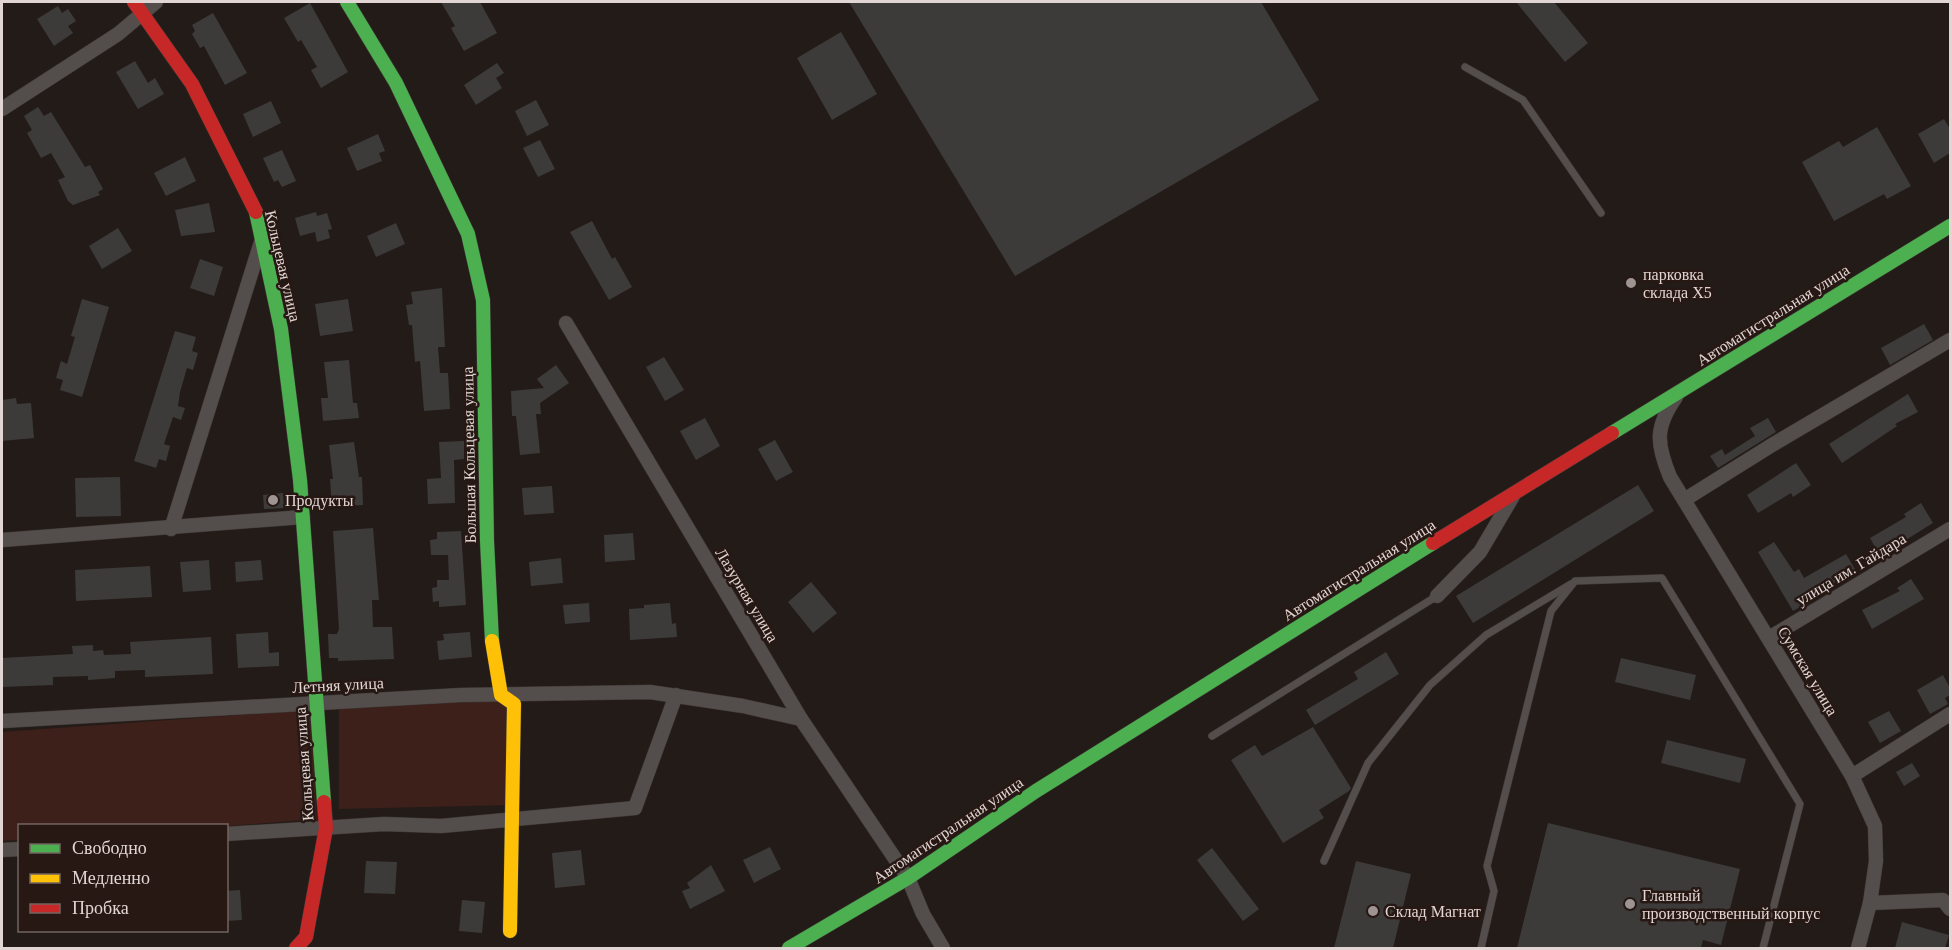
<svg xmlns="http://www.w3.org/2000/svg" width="1952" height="950" viewBox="0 0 1952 950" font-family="Georgia,serif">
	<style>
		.green { fill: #3d201a }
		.building { fill: #3c3b3a }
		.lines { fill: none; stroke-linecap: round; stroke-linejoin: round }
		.lane-casing { stroke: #3f3835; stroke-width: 8 }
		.street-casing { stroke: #3f3835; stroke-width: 15 }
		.fast-casing { stroke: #3f3835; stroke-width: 15 }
		.slow-casing { stroke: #3f3835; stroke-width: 15 }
		.jam-casing { stroke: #3f3835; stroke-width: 15 }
		.lane { stroke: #534d4b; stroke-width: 7 }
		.street { stroke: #534d4b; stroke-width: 14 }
		.fast { stroke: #4caf50; stroke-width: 14 }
		.slow { stroke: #ffc107; stroke-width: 14 }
		.jam { stroke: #c62828; stroke-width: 14 }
		.poi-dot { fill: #9e9592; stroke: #271814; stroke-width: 2 }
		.labels { text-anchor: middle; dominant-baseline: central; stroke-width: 5; stroke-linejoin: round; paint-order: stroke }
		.street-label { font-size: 16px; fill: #e1d6d3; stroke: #271814 }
		.poi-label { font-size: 16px; fill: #e1d6d3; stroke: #271814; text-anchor: start }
	</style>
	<rect width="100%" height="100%" fill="#231b18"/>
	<g class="green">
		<path d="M 519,699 L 514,805 L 339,809 L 339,709 Z"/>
		<path d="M 310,710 L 317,819 L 227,826 L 20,826 L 19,840 L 2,841 L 2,732 Z"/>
	</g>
	<g class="building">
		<path d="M 441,2 L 480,2 L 497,33 L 464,51 L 451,28 L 455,26 Z"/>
		<path d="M 849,2 L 1261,2 L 1319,100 L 1015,276 Z"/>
		<path d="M 1516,2 L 1554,2 L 1588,43 L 1565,62 Z"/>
		<path d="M 310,3 L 348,72 L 321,88 L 311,70 L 317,67 L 301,40 L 298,42 L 284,18 Z"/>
		<path d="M 58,6 L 62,13 L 68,9 L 76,21 L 68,26 L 73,33 L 54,46 L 37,19 Z"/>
		<path d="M 213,13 L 247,73 L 225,85 L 204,46 L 200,48 L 192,34 L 195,31 L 192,25 Z"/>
		<path d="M 841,32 L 877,94 L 832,120 L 797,58 Z"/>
		<path d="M 135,61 L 148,83 L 155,78 L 164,94 L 138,109 L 116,72 Z"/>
		<path d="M 497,63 L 504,73 L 496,78 L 502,88 L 476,105 L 464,85 Z"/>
		<path d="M 536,100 L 549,125 L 527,136 L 515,111 Z"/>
		<path d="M 271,101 L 281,123 L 253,137 L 243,114 Z"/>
		<path d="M 38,107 L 44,116 L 51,112 L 85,167 L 90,165 L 103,189 L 98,192 L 100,195 L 73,205 L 68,201 L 58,180 L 65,177 L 51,153 L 41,158 L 27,133 L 32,130 L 24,116 Z"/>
		<path d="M 1944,119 L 1950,129 L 1950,153 L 1934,163 L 1918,134 Z"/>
		<path d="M 1877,127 L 1911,186 L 1887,199 L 1884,194 L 1834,221 L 1802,162 L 1839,141 L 1843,147 Z"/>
		<path d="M 378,134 L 385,151 L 379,153 L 382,161 L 357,171 L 347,148 Z"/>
		<path d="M 540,140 L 555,169 L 538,177 L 523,148 Z"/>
		<path d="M 282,150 L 296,181 L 282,187 L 278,180 L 274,182 L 263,158 Z"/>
		<path d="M 185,157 L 196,181 L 166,196 L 154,173 Z"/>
		<path d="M 209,203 L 215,232 L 181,236 L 175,210 Z"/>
		<path d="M 316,212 L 317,216 L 327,213 L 332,229 L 328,230 L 330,238 L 317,242 L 315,232 L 300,236 L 295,218 Z"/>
		<path d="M 592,221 L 612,259 L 615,257 L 632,287 L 609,300 L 570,232 Z"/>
		<path d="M 396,223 L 405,244 L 376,257 L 367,236 Z"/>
		<path d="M 118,228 L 132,251 L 102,269 L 89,246 Z"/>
		<path d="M 200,259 L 223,267 L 214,296 L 190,288 Z"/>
		<path d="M 442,288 L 445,347 L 438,347 L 440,373 L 448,373 L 450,409 L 424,411 L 420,361 L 415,362 L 412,325 L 409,325 L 406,305 L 413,304 L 411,292 Z"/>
		<path d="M 82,299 L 109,307 L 82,397 L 60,390 L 63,380 L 56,378 L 61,361 L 67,364 L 75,337 L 71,336 Z"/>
		<path d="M 348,299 L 353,331 L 320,336 L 315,304 Z"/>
		<path d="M 1924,324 L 1933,340 L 1890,365 L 1881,348 Z"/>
		<path d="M 175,331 L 196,337 L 192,351 L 198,353 L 193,370 L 187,368 L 180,392 L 178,406 L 185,408 L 181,420 L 173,417 L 164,444 L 170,446 L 166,461 L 159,459 L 156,468 L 134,461 Z"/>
		<path d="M 664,357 L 684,390 L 665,401 L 646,367 Z"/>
		<path d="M 349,360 L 353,403 L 357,403 L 359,418 L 323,421 L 321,398 L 328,398 L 324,362 Z"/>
		<path d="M 556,365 L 569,383 L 540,403 L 541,414 L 536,414 L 540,453 L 520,455 L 516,416 L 512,416 L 511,391 L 544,388 L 537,379 Z"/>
		<path d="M 1908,394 L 1918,412 L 1895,424 L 1897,426 L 1842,463 L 1829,444 Z"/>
		<path d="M 16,398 L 17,404 L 31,403 L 34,438 L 2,441 L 2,400 Z"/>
		<path d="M 705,418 L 720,446 L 696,460 L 680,431 Z"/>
		<path d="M 1768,418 L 1776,432 L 1718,468 L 1710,456 L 1722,449 L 1725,455 L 1755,436 L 1750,428 Z"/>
		<path d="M 775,440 L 793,472 L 776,481 L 758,449 Z"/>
		<path d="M 464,441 L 464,459 L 454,460 L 455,503 L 428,504 L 427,479 L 441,478 L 439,442 Z"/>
		<path d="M 354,442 L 359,477 L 362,477 L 363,505 L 332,507 L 330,479 L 333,479 L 329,445 Z"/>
		<path d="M 1796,463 L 1811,485 L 1793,497 L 1791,493 L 1758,513 L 1747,495 Z"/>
		<path d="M 120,477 L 121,516 L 76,517 L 75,478 Z"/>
		<path d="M 1638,485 L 1654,511 L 1473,623 L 1456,596 Z"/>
		<path d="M 552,486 L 554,513 L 524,515 L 522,488 Z"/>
		<path d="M 283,493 L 284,508 L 264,509 L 263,495 Z"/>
		<path d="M 1921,503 L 1933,523 L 1880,556 L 1870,538 L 1906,517 L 1904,514 Z"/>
		<path d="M 373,528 L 379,600 L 372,600 L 373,627 L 392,627 L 394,659 L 338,661 L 338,658 L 329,658 L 328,634 L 337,634 L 339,629 L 333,531 Z"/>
		<path d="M 461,531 L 466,605 L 439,607 L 439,601 L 433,602 L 432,588 L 437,587 L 437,580 L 449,580 L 448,555 L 431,555 L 430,540 L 437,539 L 437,532 Z"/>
		<path d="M 633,533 L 635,560 L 605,562 L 604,535 Z"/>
		<path d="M 1774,542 L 1794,572 L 1799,569 L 1804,578 L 1846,554 L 1856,571 L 1814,594 L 1816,598 L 1793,611 L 1758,552 Z"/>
		<path d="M 561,558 L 563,583 L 531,586 L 529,562 Z"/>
		<path d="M 209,560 L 211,590 L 183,592 L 180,562 Z"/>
		<path d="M 261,560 L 263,580 L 236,582 L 235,562 Z"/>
		<path d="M 150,566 L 152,597 L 76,601 L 75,570 Z"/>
		<path d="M 1911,579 L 1924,599 L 1872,629 L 1862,610 L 1900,591 L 1897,588 Z"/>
		<path d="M 811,582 L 837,613 L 813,633 L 788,602 Z"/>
		<path d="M 589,603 L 590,622 L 565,624 L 563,605 Z"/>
		<path d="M 670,603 L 672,624 L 676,623 L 677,637 L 630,640 L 629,609 L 644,608 L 644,605 Z"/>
		<path d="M 268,632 L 269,653 L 279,652 L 279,666 L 238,668 L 236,634 Z"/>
		<path d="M 470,632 L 472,657 L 439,660 L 437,641 L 444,640 L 443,634 Z"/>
		<path d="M 211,637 L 213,674 L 145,677 L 145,670 L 115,671 L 115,678 L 88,680 L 88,676 L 53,677 L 53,685 L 2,687 L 2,658 L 73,654 L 72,646 L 93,645 L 93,651 L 103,650 L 104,655 L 131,654 L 130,642 Z"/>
		<path d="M 1386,652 L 1399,674 L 1315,725 L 1306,710 L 1358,679 L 1354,672 Z"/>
		<path d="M 1621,658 L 1696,675 L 1690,700 L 1615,682 Z"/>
		<path d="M 1943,675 L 1950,688 L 1950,695 L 1945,698 L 1948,704 L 1930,714 L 1917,690 Z"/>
		<path d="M 1889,711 L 1901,731 L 1880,743 L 1868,722 Z"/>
		<path d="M 1313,727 L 1351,788 L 1349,791 L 1319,810 L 1324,818 L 1283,843 L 1231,760 L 1255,745 L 1262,756 Z"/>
		<path d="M 1667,740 L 1746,759 L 1740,783 L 1661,763 Z"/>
		<path d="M 1912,763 L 1920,776 L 1904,786 L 1896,772 Z"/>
		<path d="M 1548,823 L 1740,869 L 1721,945 L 1703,940 L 1701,948 L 1517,948 Z"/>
		<path d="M 770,847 L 781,869 L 754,883 L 743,860 Z"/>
		<path d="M 1212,848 L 1259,909 L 1243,921 L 1197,860 Z"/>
		<path d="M 581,850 L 585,885 L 555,888 L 552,853 Z"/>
		<path d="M 366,861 L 397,862 L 395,894 L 364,893 Z"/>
		<path d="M 1356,861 L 1411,874 L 1393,948 L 1334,948 Z"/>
		<path d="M 711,865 L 725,891 L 690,909 L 682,891 L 690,888 L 687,883 Z"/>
		<path d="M 240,890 L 242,920 L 226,921 L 226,891 Z"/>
		<path d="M 462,900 L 485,902 L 482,933 L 459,931 Z"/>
		<path d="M 1902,922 L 1949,935 L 1945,948 L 1895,948 Z"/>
	</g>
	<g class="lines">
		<defs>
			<g id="lane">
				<path d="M 1465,67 L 1523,100 L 1601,213"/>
				<path d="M 1212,736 L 1437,596"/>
				<path d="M 1324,861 L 1368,763 L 1430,685 L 1486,635 L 1571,584"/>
				<path d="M 1481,948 L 1494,891 L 1487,866 L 1551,611 L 1575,581 L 1662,578 L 1800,804 L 1763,948"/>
			</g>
			<g id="street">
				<path d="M 2,109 L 118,34 L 156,2"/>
				<path d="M 566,323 L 801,719 L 908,878 L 923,914 L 943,948"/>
				<path d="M 1676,397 C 1655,427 1656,443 1670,477 L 1852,776 L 1875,826 L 1876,861 L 1870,903 L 1943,900 L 1950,909"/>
				<path d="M 1684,500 L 1772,445 L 1950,340"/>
				<path d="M 171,529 L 261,242"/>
				<path d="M 2,540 L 303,517"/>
				<path d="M 1437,596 L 1480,552 L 1513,496"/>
				<path d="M 1769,638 L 1950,529"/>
				<path d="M 2,721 L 461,695 L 650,692 L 743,706 L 801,719"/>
				<path d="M 1852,776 L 1950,714"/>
				<path d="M 226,834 L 384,824 L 441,826 L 635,808 L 676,695"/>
				<path d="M 2,850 L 20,849"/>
				<path d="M 1858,948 L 1870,903"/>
			</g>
			<g id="fast">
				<path d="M 347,2 L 396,83 L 468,234 L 483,300 L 487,541 L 492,641"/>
				<path d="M 256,212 L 281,329 L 300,480 L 324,802"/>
				<path d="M 1612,433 L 1950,226"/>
				<path d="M 789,948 L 908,878 L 1036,791 L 1433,543"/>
			</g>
			<path id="slow" d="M 492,641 L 501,695 L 514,704 L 510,931"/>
			<g id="jam">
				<path d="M 134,2 L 192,84 L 256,212"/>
				<path d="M 1433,543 L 1612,433"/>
				<path d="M 296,948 L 306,937 L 326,828 L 324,802"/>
			</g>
		</defs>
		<use href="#lane" class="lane-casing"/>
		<use href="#street" class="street-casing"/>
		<use href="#fast" class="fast-casing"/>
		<use href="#slow" class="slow-casing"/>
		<use href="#jam" class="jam-casing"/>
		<use href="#lane" class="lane"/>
		<use href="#street" class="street"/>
		<use href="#fast" class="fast"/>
		<use href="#slow" class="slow"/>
		<use href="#jam" class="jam"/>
	</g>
	<g class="poi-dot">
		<circle cx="1631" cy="283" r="6"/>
		<circle cx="273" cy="500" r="6"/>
		<circle cx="1630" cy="904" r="6"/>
		<circle cx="1373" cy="911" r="6"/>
	</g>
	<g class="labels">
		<g class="street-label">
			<text transform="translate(283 266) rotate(77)">Кольцевая улица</text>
			<text transform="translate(1773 315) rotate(-32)">Автомагистральная улица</text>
			<text transform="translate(469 455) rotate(-91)">Большая Кольцевая улица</text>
			<text transform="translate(1851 569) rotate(-31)">улица им. Гайдара</text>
			<text transform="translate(1359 570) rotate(-32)">Автомагистральная улица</text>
			<text transform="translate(747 595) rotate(59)">Лазурная улица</text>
			<text transform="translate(1808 671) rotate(59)">Сумская улица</text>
			<text transform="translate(338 685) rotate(-3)">Летняя улица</text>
			<text transform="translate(304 764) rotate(-94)">Кольцевая улица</text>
			<text transform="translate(948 830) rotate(-34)">Автомагистральная улица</text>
		</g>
		<g class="poi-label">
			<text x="1643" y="274">парковка<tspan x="1643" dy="18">склада X5</tspan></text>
			<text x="285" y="500">Продукты</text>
			<text x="1642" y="895">Главный<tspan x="1642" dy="18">производственный корпус</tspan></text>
			<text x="1385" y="911">Склад Магнат</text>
		</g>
	</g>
	<rect width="1952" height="950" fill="none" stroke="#e1d6d3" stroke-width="6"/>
	<rect x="18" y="824" width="210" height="108" fill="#271814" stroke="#716460" stroke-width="1.5"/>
	<rect x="30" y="844" width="30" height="9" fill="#4caf50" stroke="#716460" stroke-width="1.5"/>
	<text x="72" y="854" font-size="18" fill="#e1d6d3">Свободно</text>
	<rect x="30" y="874" width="30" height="9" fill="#ffc107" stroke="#716460" stroke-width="1.5"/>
	<text x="72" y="884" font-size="18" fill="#e1d6d3">Медленно</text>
	<rect x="30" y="904" width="30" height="9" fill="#c62828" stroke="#716460" stroke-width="1.5"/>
	<text x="72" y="914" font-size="18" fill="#e1d6d3">Пробка</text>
</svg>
